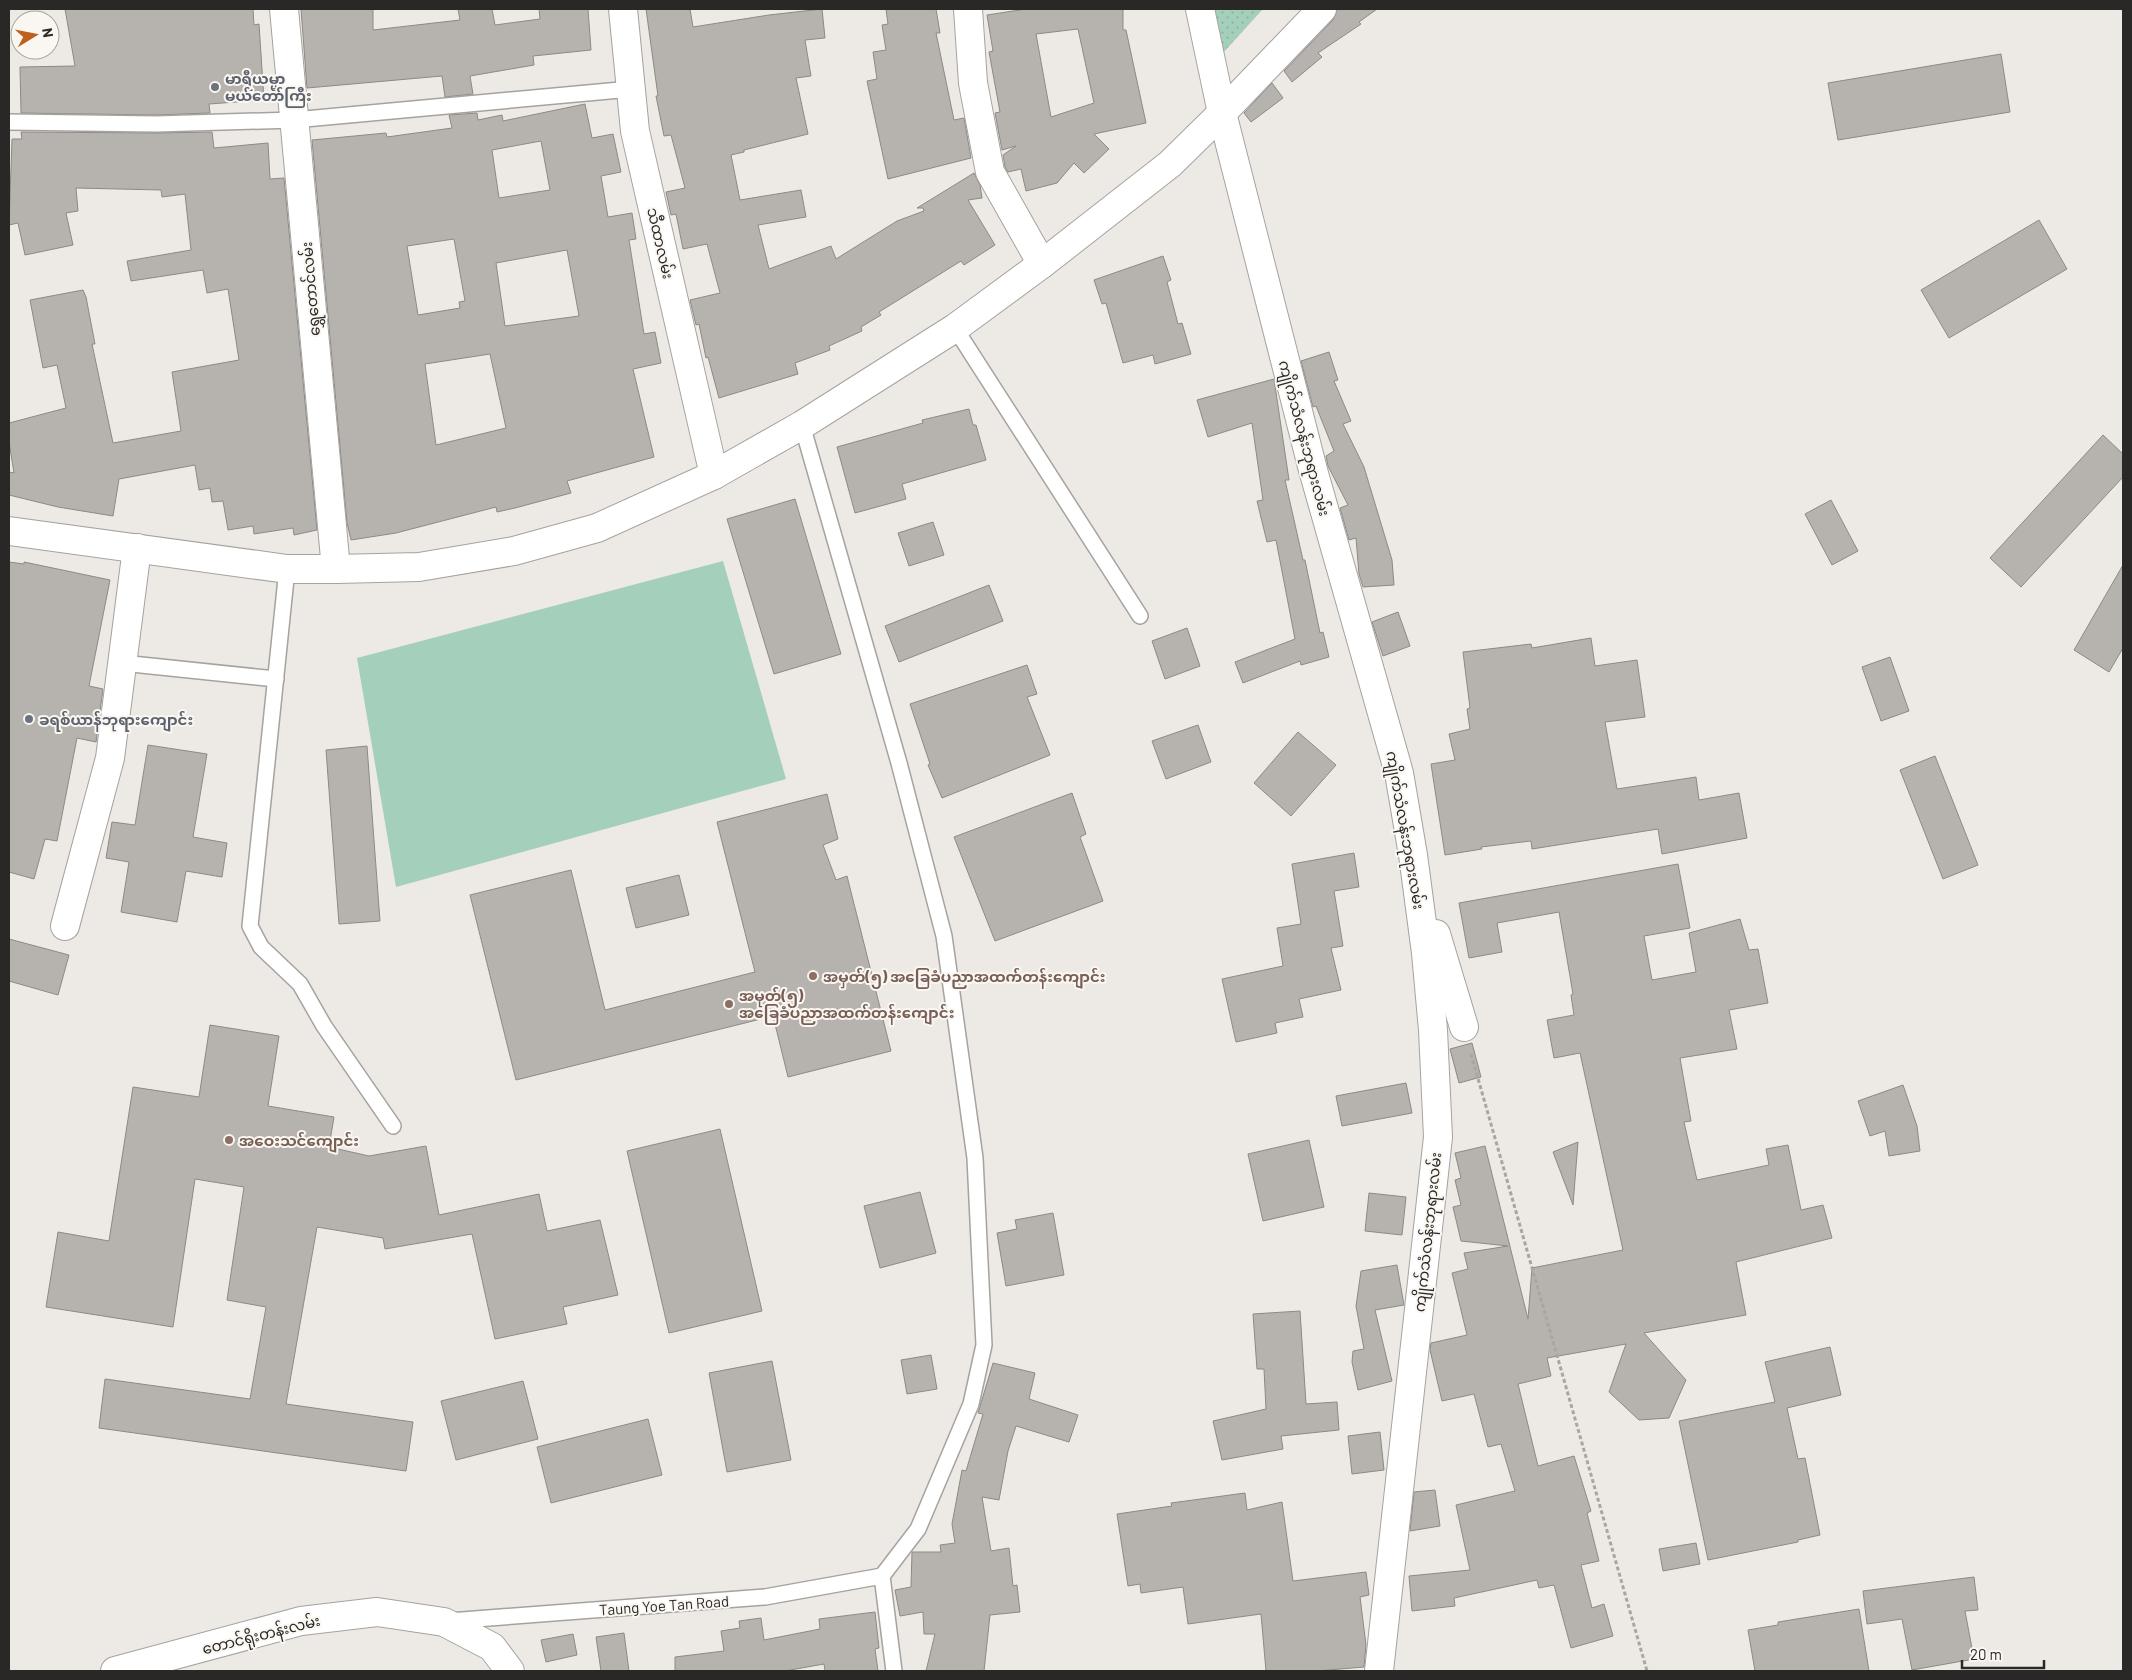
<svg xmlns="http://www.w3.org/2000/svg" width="2132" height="1680" viewBox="0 0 2132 1680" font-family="Barlow,'Noto Sans Myanmar',sans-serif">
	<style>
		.grass { fill: url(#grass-dots) }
		.pitch { fill: #a4cfba }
		.building { fill: #b6b3ae; stroke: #8d8a86; fill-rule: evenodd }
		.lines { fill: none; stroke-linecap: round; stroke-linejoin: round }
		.lane-casing { stroke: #a6a39e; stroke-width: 18 }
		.street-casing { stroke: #a6a39e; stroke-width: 30 }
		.secondary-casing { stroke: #a6a39e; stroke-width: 30 }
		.primary-casing { stroke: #a6a39e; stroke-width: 30 }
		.path { stroke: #a8a6a2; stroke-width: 3; stroke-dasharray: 4 2.5; stroke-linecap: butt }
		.lane { stroke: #fff; stroke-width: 15 }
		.street { stroke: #fff; stroke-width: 28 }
		.secondary { stroke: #fff; stroke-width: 28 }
		.primary { stroke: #fff; stroke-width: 28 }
		.worship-dot { fill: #6b7280; stroke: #faf7f2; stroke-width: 2 }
		.education-dot { fill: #8d6e63; stroke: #faf7f2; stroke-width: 2 }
		.labels { text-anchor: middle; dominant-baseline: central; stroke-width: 4; stroke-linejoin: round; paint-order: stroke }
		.worship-label { font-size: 15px; font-weight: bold; fill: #5b616d; stroke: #faf7f2; text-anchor: start }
		.street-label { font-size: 15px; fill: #292826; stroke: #faf7f2 }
		.education-label { font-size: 15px; font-weight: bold; fill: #785e54; stroke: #faf7f2; text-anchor: start }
	</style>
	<defs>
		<pattern id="grass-dots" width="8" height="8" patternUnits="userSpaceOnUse" patternTransform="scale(1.25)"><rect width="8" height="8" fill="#a4cfba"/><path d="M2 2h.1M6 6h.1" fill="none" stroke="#8db2a0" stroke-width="1.8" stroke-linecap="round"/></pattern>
	</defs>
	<rect width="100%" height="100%" fill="#edeae5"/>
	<path class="grass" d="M 1215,9 L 1263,9 L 1223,53 Z"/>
	<path class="pitch" d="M 723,561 L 786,779 L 396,887 L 357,658 Z"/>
	<g class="building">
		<path d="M 65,9 L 253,9 L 254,25 L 259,24 L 264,100 L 209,104 L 210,113 L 156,115 L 21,113 L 20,67 L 75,66 Z"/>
		<path d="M 301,9 L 373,9 L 373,30 L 460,20 L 458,9 L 492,9 L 495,25 L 540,19 L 539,9 L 588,9 L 591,50 L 533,56 L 534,65 L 470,76 L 473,94 L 445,97 L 442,76 L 307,88 Z"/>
		<path d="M 646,9 L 690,9 L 693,27 L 769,15 L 822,9 L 825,38 L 805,40 L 811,76 L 796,78 L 808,134 L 744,150 L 744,152 L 731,155 L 740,200 L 801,190 L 806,217 L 758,225 L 769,269 L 831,246 L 836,259 L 897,221 L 924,211 L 923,208 L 917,208 L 974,173 L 980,185 L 982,198 L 968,200 L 995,245 L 964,265 L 961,261 L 879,312 L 881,315 L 861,327 L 862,331 L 829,346 L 830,350 L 795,363 L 798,374 L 719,398 L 708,357 L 706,358 L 699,324 L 696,325 L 690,300 L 720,293 L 707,244 L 683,249 L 676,214 L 671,215 L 666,192 L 685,188 L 671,135 L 664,136 L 656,96 L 658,96 Z"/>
		<path d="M 886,9 L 936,9 L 940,33 L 936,33 L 954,120 L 964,118 L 971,158 L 888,179 L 867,81 L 877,79 L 873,52 L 886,50 L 882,25 L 888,24 Z"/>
		<path d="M 1026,9 L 1123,9 L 1123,30 L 1126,30 L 1146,123 L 1094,134 L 1109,149 L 1084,173 L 1074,163 L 1057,183 L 1026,191 L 1021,169 L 1008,172 L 1005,167 L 1003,155 L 1016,146 L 1002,150 L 995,113 L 1000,112 L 989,52 L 993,51 L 987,15 ZM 1078,29 L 1094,103 L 1051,117 L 1036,34 Z"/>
		<path d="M 1337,9 L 1377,9 L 1359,22 L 1361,24 L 1318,53 L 1322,57 L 1292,82 L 1284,71 L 1333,20 Z"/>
		<path d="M 2001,54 L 2010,112 L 1838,140 L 1828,83 Z"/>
		<path d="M 1272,83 L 1283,98 L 1251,122 L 1244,113 Z"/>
		<path d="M 585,104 L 592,138 L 613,134 L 621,172 L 601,176 L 608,217 L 632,213 L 636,239 L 629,240 L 644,334 L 655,332 L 661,363 L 633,369 L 654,457 L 567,481 L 571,493 L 515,508 L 497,512 L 496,507 L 396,533 L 351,540 L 347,523 L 312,140 L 386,133 L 387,137 L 452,128 L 449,115 L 477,113 L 478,120 L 502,115 L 503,121 ZM 541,141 L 550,190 L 499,198 L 492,150 ZM 454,239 L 465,301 L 459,302 L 460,308 L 418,315 L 407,246 ZM 567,250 L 579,316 L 505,326 L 496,263 ZM 490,354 L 506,428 L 436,445 L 425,364 Z"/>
		<path d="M 21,132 L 156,133 L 212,132 L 214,148 L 268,143 L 270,179 L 284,178 L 317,530 L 294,535 L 293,528 L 254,534 L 253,526 L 228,530 L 223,501 L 212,502 L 210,488 L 199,490 L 195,465 L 119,479 L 113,516 L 58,507 L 9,495 L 9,472 L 14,473 L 9,442 L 9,423 L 66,408 L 57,365 L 43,368 L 30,300 L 83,290 L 86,297 L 95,344 L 92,344 L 113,443 L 181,431 L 172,372 L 239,360 L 228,289 L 207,293 L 203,270 L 131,281 L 127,261 L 191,250 L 185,194 L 162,197 L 161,190 L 76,188 L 78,211 L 66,213 L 73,245 L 25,255 L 18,223 L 9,225 L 12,139 L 22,139 Z"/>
		<path d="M 2039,220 L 2067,269 L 1949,338 L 1921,290 Z"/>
		<path d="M 1163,256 L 1171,280 L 1167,282 L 1178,324 L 1182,323 L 1191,354 L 1155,364 L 1153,355 L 1123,363 L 1106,303 L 1102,304 L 1094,280 Z"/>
		<path d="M 1329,352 L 1338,380 L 1334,381 L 1351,421 L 1343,424 L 1364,467 L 1392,560 L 1394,585 L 1363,587 L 1359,574 L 1356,538 L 1349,540 L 1340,508 L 1348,505 L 1328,466 L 1326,456 L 1334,451 L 1316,406 L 1313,407 L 1301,361 Z"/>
		<path d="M 1274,379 L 1289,480 L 1285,480 L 1303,560 L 1305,560 L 1320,633 L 1323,632 L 1329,657 L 1301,665 L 1300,661 L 1243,683 L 1235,662 L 1295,639 L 1276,540 L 1267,542 L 1257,501 L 1263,500 L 1252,423 L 1208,437 L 1197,400 Z"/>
		<path d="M 969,409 L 973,425 L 976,425 L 986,460 L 902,484 L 906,499 L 855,513 L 837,447 L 923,423 L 922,420 Z"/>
		<path d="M 2103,435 L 2123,454 L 2123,477 L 2021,587 L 1990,558 Z"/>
		<path d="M 795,499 L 841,654 L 774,674 L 727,519 Z"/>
		<path d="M 1831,500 L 1858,551 L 1832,565 L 1805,514 Z"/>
		<path d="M 933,522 L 944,555 L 909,566 L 898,533 Z"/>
		<path d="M 9,562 L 24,564 L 24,562 L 110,580 L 89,686 L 103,689 L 96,742 L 77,738 L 57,841 L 45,839 L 34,879 L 9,872 Z"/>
		<path d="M 2123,565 L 2123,648 L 2109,672 L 2074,650 Z"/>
		<path d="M 989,585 L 1003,621 L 899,662 L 885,626 Z"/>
		<path d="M 1398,612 L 1410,646 L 1383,656 L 1372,622 Z"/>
		<path d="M 1187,628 L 1200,666 L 1165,679 L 1152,641 Z"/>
		<path d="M 1591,638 L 1595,666 L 1637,660 L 1645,717 L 1605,722 L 1617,789 L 1696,777 L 1699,800 L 1739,793 L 1747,838 L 1662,854 L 1658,829 L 1532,849 L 1531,841 L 1481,847 L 1482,849 L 1445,855 L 1431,764 L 1455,760 L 1449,734 L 1470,729 L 1467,709 L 1470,708 L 1463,652 L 1531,644 L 1532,648 Z"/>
		<path d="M 1890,657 L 1909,711 L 1881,721 L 1862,667 Z"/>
		<path d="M 1027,665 L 1037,694 L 1027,697 L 1050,755 L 942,798 L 928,765 L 930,764 L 910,704 Z"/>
		<path d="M 1198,725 L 1211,762 L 1166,779 L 1152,741 Z"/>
		<path d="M 1298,732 L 1336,765 L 1291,816 L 1254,783 Z"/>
		<path d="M 148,745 L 207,754 L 193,837 L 227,843 L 222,877 L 186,871 L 177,922 L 121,912 L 129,862 L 106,858 L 112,822 L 135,825 Z"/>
		<path d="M 367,746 L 380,921 L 339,924 L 326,750 Z"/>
		<path d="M 1935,756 L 1978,865 L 1943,879 L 1900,770 Z"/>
		<path d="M 1072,793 L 1086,834 L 1080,837 L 1103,901 L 995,941 L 954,837 Z"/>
		<path d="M 827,794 L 838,839 L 823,845 L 836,880 L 847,876 L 891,1051 L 788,1077 L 773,1016 L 516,1080 L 470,895 L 571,870 L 605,1010 L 755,972 L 717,822 Z"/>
		<path d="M 1354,853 L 1359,887 L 1334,891 L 1343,946 L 1331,948 L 1341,990 L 1299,999 L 1303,1017 L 1275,1023 L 1277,1033 L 1236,1042 L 1222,979 L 1283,966 L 1277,928 L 1301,924 L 1292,864 Z"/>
		<path d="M 1678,864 L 1690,928 L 1644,936 L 1652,980 L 1696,972 L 1689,933 L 1740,919 L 1749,950 L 1758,949 L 1768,1003 L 1729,1010 L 1737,1049 L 1680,1058 L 1691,1121 L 1684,1122 L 1697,1180 L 1769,1165 L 1766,1149 L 1788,1145 L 1801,1210 L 1823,1205 L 1832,1238 L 1736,1262 L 1746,1315 L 1644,1333 L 1686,1380 L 1669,1418 L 1639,1420 L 1609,1392 L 1626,1344 L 1547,1358 L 1551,1376 L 1518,1384 L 1538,1466 L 1574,1456 L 1591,1511 L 1587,1513 L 1599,1561 L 1581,1565 L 1592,1608 L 1604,1604 L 1613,1636 L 1571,1648 L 1554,1585 L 1539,1588 L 1537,1580 L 1454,1598 L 1455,1606 L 1412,1611 L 1409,1576 L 1470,1570 L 1456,1505 L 1515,1491 L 1501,1444 L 1488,1447 L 1474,1394 L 1442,1401 L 1430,1350 L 1431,1343 L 1467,1335 L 1452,1273 L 1468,1269 L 1464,1253 L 1508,1246 L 1461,1241 L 1453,1207 L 1461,1205 L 1455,1180 L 1461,1178 L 1455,1153 L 1485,1146 L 1528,1319 L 1532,1268 L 1623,1250 L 1580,1053 L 1554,1058 L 1547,1020 L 1574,1015 L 1571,995 L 1573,994 L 1559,912 L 1497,923 L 1502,952 L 1469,958 L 1459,903 Z"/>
		<path d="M 679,875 L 689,915 L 636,928 L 626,888 Z"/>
		<path d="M 9,939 L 69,955 L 58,995 L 9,981 Z"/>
		<path d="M 210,1025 L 279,1036 L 268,1106 L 334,1117 L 329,1147 L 369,1156 L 426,1146 L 439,1215 L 539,1194 L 547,1231 L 600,1220 L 618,1295 L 563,1307 L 567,1324 L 495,1339 L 472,1234 L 385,1249 L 383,1238 L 317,1227 L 286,1404 L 413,1422 L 406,1471 L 99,1428 L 105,1379 L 250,1399 L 266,1307 L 227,1300 L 244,1187 L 195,1179 L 173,1327 L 46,1307 L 58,1232 L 109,1241 L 133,1087 L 199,1097 Z"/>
		<path d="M 1472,1043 L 1481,1077 L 1459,1083 L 1450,1049 Z"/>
		<path d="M 1406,1083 L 1412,1113 L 1342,1126 L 1336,1096 Z"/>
		<path d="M 1903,1085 L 1917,1126 L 1920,1151 L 1889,1156 L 1885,1131 L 1870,1136 L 1858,1101 Z"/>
		<path d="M 720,1129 L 762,1311 L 669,1333 L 627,1151 Z"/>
		<path d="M 1309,1140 L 1324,1207 L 1263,1221 L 1248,1154 Z"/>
		<path d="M 1578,1142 L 1573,1205 L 1553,1152 Z"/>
		<path d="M 920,1192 L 936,1253 L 880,1268 L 864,1206 Z"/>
		<path d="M 1369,1193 L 1406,1197 L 1402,1235 L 1365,1231 Z"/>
		<path d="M 1053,1213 L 1064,1275 L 1006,1286 L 997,1233 L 1017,1229 L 1015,1220 Z"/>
		<path d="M 1397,1265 L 1404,1305 L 1375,1310 L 1392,1381 L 1358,1390 L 1352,1362 L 1353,1351 L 1364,1349 L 1356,1306 L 1361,1271 Z"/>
		<path d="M 1300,1311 L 1306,1404 L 1337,1402 L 1339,1430 L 1281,1436 L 1283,1449 L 1222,1460 L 1213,1421 L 1266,1409 L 1264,1369 L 1257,1369 L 1253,1314 Z"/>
		<path d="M 1830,1347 L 1841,1395 L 1787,1408 L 1798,1459 L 1805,1458 L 1820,1535 L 1798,1540 L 1798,1542 L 1708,1560 L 1679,1421 L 1775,1402 L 1765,1362 Z"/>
		<path d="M 931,1355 L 937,1389 L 907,1394 L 901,1360 Z"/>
		<path d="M 772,1361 L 791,1460 L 727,1472 L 709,1373 Z"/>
		<path d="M 993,1363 L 1035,1373 L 1029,1399 L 1078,1415 L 1069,1442 L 1016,1426 L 1008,1451 L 999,1500 L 982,1497 L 991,1551 L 1009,1548 L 1013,1586 L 1017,1585 L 1020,1612 L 990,1615 L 984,1671 L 926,1671 L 935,1634 L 924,1634 L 923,1612 L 900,1616 L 895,1590 L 911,1587 L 912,1552 L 941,1552 L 940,1545 L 955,1543 L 952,1524 L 962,1470 L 966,1471 L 983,1414 L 978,1413 Z"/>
		<path d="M 523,1381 L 538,1439 L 456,1460 L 441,1401 Z"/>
		<path d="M 648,1419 L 662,1475 L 551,1503 L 537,1447 Z"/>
		<path d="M 1380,1432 L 1384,1470 L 1352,1474 L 1348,1436 Z"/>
		<path d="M 1435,1490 L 1440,1526 L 1410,1531 L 1414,1492 Z"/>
		<path d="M 1245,1493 L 1247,1510 L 1282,1502 L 1293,1581 L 1366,1572 L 1369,1595 L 1360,1597 L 1366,1645 L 1364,1667 L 1317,1671 L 1266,1671 L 1261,1614 L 1188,1624 L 1183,1587 L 1141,1593 L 1140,1584 L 1128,1586 L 1117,1514 L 1172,1506 L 1171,1503 Z"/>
		<path d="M 1696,1543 L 1700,1564 L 1663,1571 L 1659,1549 Z"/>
		<path d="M 1974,1577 L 1978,1610 L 1965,1611 L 1974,1659 L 1912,1670 L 1902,1619 L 1867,1624 L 1863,1591 Z"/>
		<path d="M 1859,1609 L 1869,1671 L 1755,1671 L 1748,1630 L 1778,1625 L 1778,1622 Z"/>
		<path d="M 875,1612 L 879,1648 L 875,1649 L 878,1671 L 825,1671 L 824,1664 L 785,1671 L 675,1671 L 675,1657 L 724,1651 L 721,1631 L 740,1628 L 739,1621 L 761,1618 L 764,1640 L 820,1629 L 819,1619 Z"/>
		<path d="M 624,1633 L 629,1671 L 601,1671 L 596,1637 Z"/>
		<path d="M 573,1634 L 577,1655 L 546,1662 L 541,1640 Z"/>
	</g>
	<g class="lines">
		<defs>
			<g id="lane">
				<path d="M 9,122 L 156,124 L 294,120 L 631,89"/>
				<path d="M 955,328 L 1140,616"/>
				<path d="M 802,425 L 899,763 L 944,936 L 975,1158 L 984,1345 L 971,1404 L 918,1529 L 882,1576 L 894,1671"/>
				<path d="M 287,569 L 250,926 L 261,947 L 300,984 L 324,1026 L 393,1126"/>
				<path d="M 122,663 L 276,679"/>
				<path d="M 449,1621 L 765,1597 L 882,1576"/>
			</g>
			<g id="street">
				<path d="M 284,9 L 336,569"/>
				<path d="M 623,9 L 635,131 L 714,475"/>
				<path d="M 968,9 L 973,83 L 990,172 L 1042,264"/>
				<path d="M 1200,9 L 1222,113 L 1313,470 L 1399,773 L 1413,855 L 1426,953 L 1433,1030 L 1438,1137 L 1379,1671"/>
				<path d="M 65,926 L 110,758 L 137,548"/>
				<path d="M 1436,934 L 1464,1027"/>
			</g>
			<path id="secondary" d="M 115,1671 L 301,1621 L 377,1612 L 444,1622 L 492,1647 L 510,1671"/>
			<path id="primary" d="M 9,531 L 287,569 L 336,569 L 419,567 L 514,551 L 597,528 L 714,475 L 802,425 L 955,328 L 1042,264 L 1170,164 L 1222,113 L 1322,9"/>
		</defs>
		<use href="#lane" class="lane-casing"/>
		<use href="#street" class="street-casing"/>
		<use href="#secondary" class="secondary-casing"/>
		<use href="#primary" class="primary-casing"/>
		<path class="path" d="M 1471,1054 L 1647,1671"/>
		<use href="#lane" class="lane"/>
		<use href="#street" class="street"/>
		<use href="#secondary" class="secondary"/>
		<use href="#primary" class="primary"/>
	</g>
	<g class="worship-dot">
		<circle cx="215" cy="87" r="5"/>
		<circle cx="29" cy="719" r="5"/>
	</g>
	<g class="education-dot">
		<circle cx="813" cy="976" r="5"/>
		<circle cx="729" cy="1004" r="5"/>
		<circle cx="229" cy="1140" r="5"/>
	</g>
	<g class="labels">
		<g class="worship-label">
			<text x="225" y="78">မာရီယမ္မာ<tspan x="225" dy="17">မယ်တော်ကြီး</tspan></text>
			<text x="39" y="719">ခရစ်ယာန်ဘုရားကျောင်း</text>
		</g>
		<g class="street-label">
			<text transform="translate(661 243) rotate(77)">သီထာလမ်း</text>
			<text transform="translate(310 289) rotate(-95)">ရွှေတောင်လမ်း</text>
			<text transform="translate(1305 438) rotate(75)">ကျိုက်သံလန်းဘုရားလမ်း</text>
			<text transform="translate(1406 830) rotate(80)">ကျိုက်သံလန်းဘုရားလမ်း</text>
			<text transform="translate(1427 1232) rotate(-84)">ကျိုက်သံလန်းဘုရားလမ်း</text>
			<text transform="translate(664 1605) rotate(-4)">Taung Yoe Tan Road</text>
			<text transform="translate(261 1634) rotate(-14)">တောင်ရိုးတန်းလမ်း</text>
		</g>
		<g class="education-label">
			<text x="823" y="976">အမှတ်(၅) အခြေခံပညာအထက်တန်းကျောင်း</text>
			<text x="739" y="995">အမုတ်(၅)<tspan x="739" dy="17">အခြေခံပညာအထက်တန်းကျောင်း</tspan></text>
			<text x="239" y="1140">အဝေးသင်ကျောင်း</text>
		</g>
	</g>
	<rect width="2132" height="1680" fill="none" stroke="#292826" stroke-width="20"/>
	<g transform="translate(35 35) rotate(80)"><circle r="24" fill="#faf7f2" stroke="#a6a4a0"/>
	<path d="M0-4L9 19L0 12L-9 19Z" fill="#bf5f1e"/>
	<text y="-8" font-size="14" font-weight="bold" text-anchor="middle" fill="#292826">N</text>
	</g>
	<path d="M1962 1660v8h82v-8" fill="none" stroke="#292826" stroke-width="2.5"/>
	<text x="1970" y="1660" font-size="15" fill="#292826" stroke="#faf7f2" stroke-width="4" paint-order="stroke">20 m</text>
</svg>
